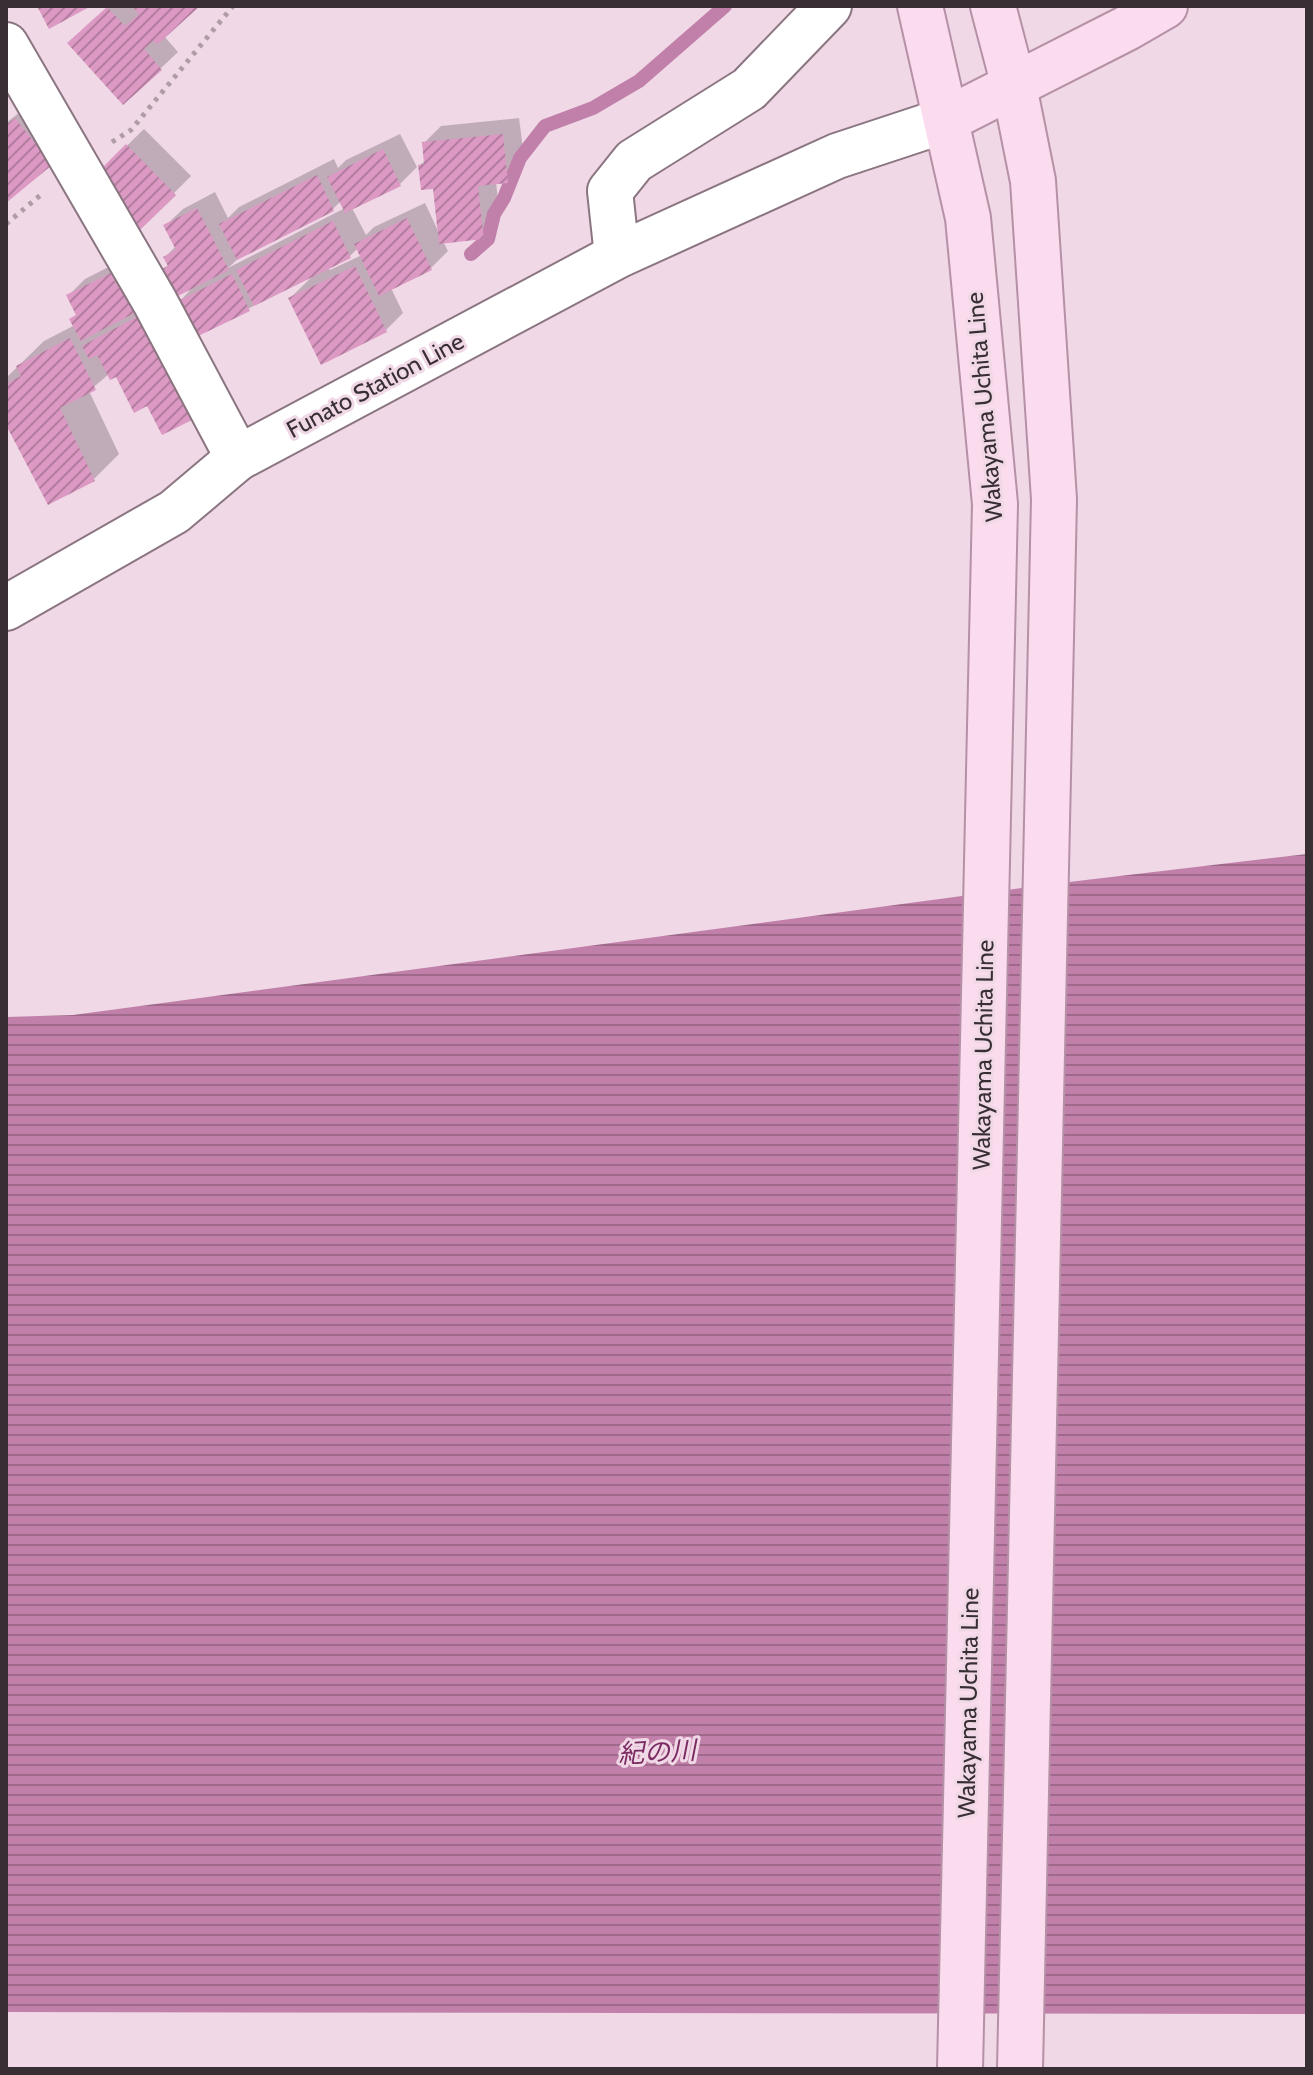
<svg xmlns="http://www.w3.org/2000/svg" width="1313" height="2075" viewBox="0 0 1313 2075" font-family="Cabin,'Noto Sans JP',sans-serif">
	<style>
		.water { fill: url(#water-rules) }
		.shadow { fill: #0003; fill-rule: evenodd }
		.lines { fill: none; stroke-linecap: round; stroke-linejoin: round }
		.stream { stroke: #c180a9; stroke-width: 14 }
		.building { fill: url(#building-hatch) }
		.minor-casing { stroke: #8a7581; stroke-width: 48 }
		.secondary-casing { stroke: #8a7581; stroke-width: 48 }
		.primary-casing { stroke: #b590a6; stroke-width: 48 }
		.path { stroke: #af9ca7; stroke-width: 5; stroke-dasharray: 4 6; stroke-linecap: butt }
		.minor { stroke: #fff; stroke-width: 44 }
		.secondary { stroke: #fff; stroke-width: 44 }
		.primary { stroke: #fbdcef; stroke-width: 44 }
		.labels { text-anchor: middle; dominant-baseline: central; stroke-width: 6; stroke-linejoin: round; paint-order: stroke }
		.street-label { font-size: 24px; fill: #382f34; stroke: #f0d8e6 }
		.water-label { font-size: 26px; font-style: italic; fill: #7a2c62; stroke: #f0d8e6 }
	</style>
	<defs>
		<pattern id="water-rules" width="6" height="5" patternUnits="userSpaceOnUse" patternTransform="scale(2)"><rect width="6" height="5" fill="#c180a9"/><path d="M0 2.5h6" fill="none" stroke="#9e698a"/></pattern>
		<pattern id="building-hatch" width="6" height="6" patternUnits="userSpaceOnUse" patternTransform="scale(2)"><rect width="6" height="6" fill="#dc99c3"/><path d="M-1 1l2-2M0 6l6-6M5 7l2-2" fill="none" stroke="#b37d9f"/></pattern>
	</defs>
	<rect width="100%" height="100%" fill="#f0d8e6"/>
	<path class="water" d="M 1307,854 L 1307,2014 L 6,2012 L 6,1017 L 73,1015 L 1052,884 Z"/>
	<g class="shadow">
		<path d="M 109,6 L 197,6 L 164,36 L 178,52 L 124,103 L 86,26 Z"/>
		<path d="M 33,102 L 51,164 L 6,200 L 6,123 Z"/>
		<path d="M 519,118 L 525,164 L 507,181 L 496,182 L 500,220 L 483,237 L 443,241 L 448,251 L 431,268 L 391,288 L 403,313 L 386,330 L 290,298 L 314,275 L 195,336 L 179,302 L 194,286 L 162,271 L 169,264 L 165,257 L 176,246 L 165,226 L 183,209 L 215,192 L 228,218 L 239,207 L 334,159 L 338,168 L 346,160 L 400,134 L 417,167 L 400,184 L 352,208 L 366,235 L 374,227 L 425,203 L 439,233 L 435,187 L 420,165 L 426,160 L 424,143 L 441,126 ZM 341,201 L 345,208 L 228,268 L 240,257 L 333,209 ZM 358,248 L 362,255 L 330,270 L 328,267 L 350,256 Z"/>
		<path d="M 144,129 L 191,176 L 140,227 L 125,201 L 98,174 Z"/>
		<path d="M 128,257 L 134,269 L 148,404 L 116,374 L 109,374 L 89,391 L 119,454 L 94,479 L 6,421 L 6,378 L 44,341 L 75,325 L 72,319 L 77,314 L 68,296 L 85,279 Z"/>
	</g>
	<g class="lines">
		<path class="stream" d="M 471,254 L 488,239 L 494,214 L 504,198 L 520,158 L 545,126 L 593,108 L 639,81 L 725,6"/>
	</g>
	<g class="building">
		<path d="M 37,6 L 91,6 L 49,29 Z"/>
		<path d="M 132,6 L 200,6 L 158,44 L 153,41 L 144,49 L 162,70 L 123,105 L 67,43 L 107,7 L 125,26 L 139,14 Z"/>
		<path d="M 15,118 L 52,165 L 6,203 L 6,125 Z"/>
		<path d="M 503,134 L 508,183 L 478,186 L 484,239 L 439,244 L 433,189 L 421,190 L 418,165 L 424,164 L 422,142 Z"/>
		<path d="M 126,144 L 176,195 L 140,230 L 116,206 L 122,201 L 96,174 Z"/>
		<path d="M 383,149 L 401,186 L 345,213 L 327,177 Z"/>
		<path d="M 317,175 L 334,211 L 237,260 L 219,224 Z"/>
		<path d="M 197,208 L 229,270 L 174,298 L 160,270 L 168,266 L 163,257 L 176,250 L 163,225 Z"/>
		<path d="M 407,218 L 432,270 L 379,296 L 354,244 Z"/>
		<path d="M 333,221 L 351,258 L 254,306 L 236,270 Z"/>
		<path d="M 355,266 L 387,332 L 321,365 L 288,298 Z"/>
		<path d="M 111,273 L 116,284 L 124,280 L 140,310 L 81,341 L 69,319 L 76,315 L 66,295 Z"/>
		<path d="M 232,274 L 250,311 L 194,338 L 176,302 Z"/>
		<path d="M 144,313 L 198,417 L 162,435 L 147,406 L 134,413 L 116,377 L 110,380 L 97,355 L 89,359 L 82,346 Z"/>
		<path d="M 70,338 L 96,390 L 60,408 L 95,481 L 48,505 L 6,425 L 6,384 L 21,376 L 16,366 Z"/>
	</g>
	<g class="lines">
		<defs>
			<g id="minor">
				<path d="M 617,256 L 610,191 L 634,161 L 749,89 L 829,6"/>
				<path d="M 6,608 L 174,512 L 238,458"/>
			</g>
			<path id="secondary" d="M 6,45 L 155,302 L 238,458 L 617,256 L 837,156 L 946,120"/>
			<g id="primary">
				<path d="M 920,6 L 968,218 L 995,504 L 960,2069"/>
				<path d="M 993,6 L 1014,86 L 1033,181 L 1054,499 L 1020,2069"/>
				<path d="M 946,120 L 1127,28 L 1165,6"/>
			</g>
		</defs>
		<use href="#minor" class="minor-casing"/>
		<use href="#secondary" class="secondary-casing"/>
		<use href="#primary" class="primary-casing"/>
		<g class="path">
			<path d="M 112,142 L 131,130 L 233,6"/>
			<path d="M 6,224 L 43,193"/>
		</g>
		<use href="#minor" class="minor"/>
		<use href="#secondary" class="secondary"/>
		<use href="#primary" class="primary"/>
	</g>
	<g class="labels">
		<g class="street-label">
			<text transform="translate(375 385) rotate(-28)">Funato Station Line</text>
			<text transform="translate(984 407) rotate(-95)">Wakayama Uchita Line</text>
			<text transform="translate(983 1055) rotate(-89)">Wakayama Uchita Line</text>
			<text transform="translate(968 1703) rotate(-89)">Wakayama Uchita Line</text>
		</g>
		<g class="water-label">
			<text transform="translate(657 1752) rotate(-3)">紀の川</text>
		</g>
	</g>
	<rect width="1313" height="2075" fill="none" stroke="#382f34" stroke-width="16"/>
</svg>
